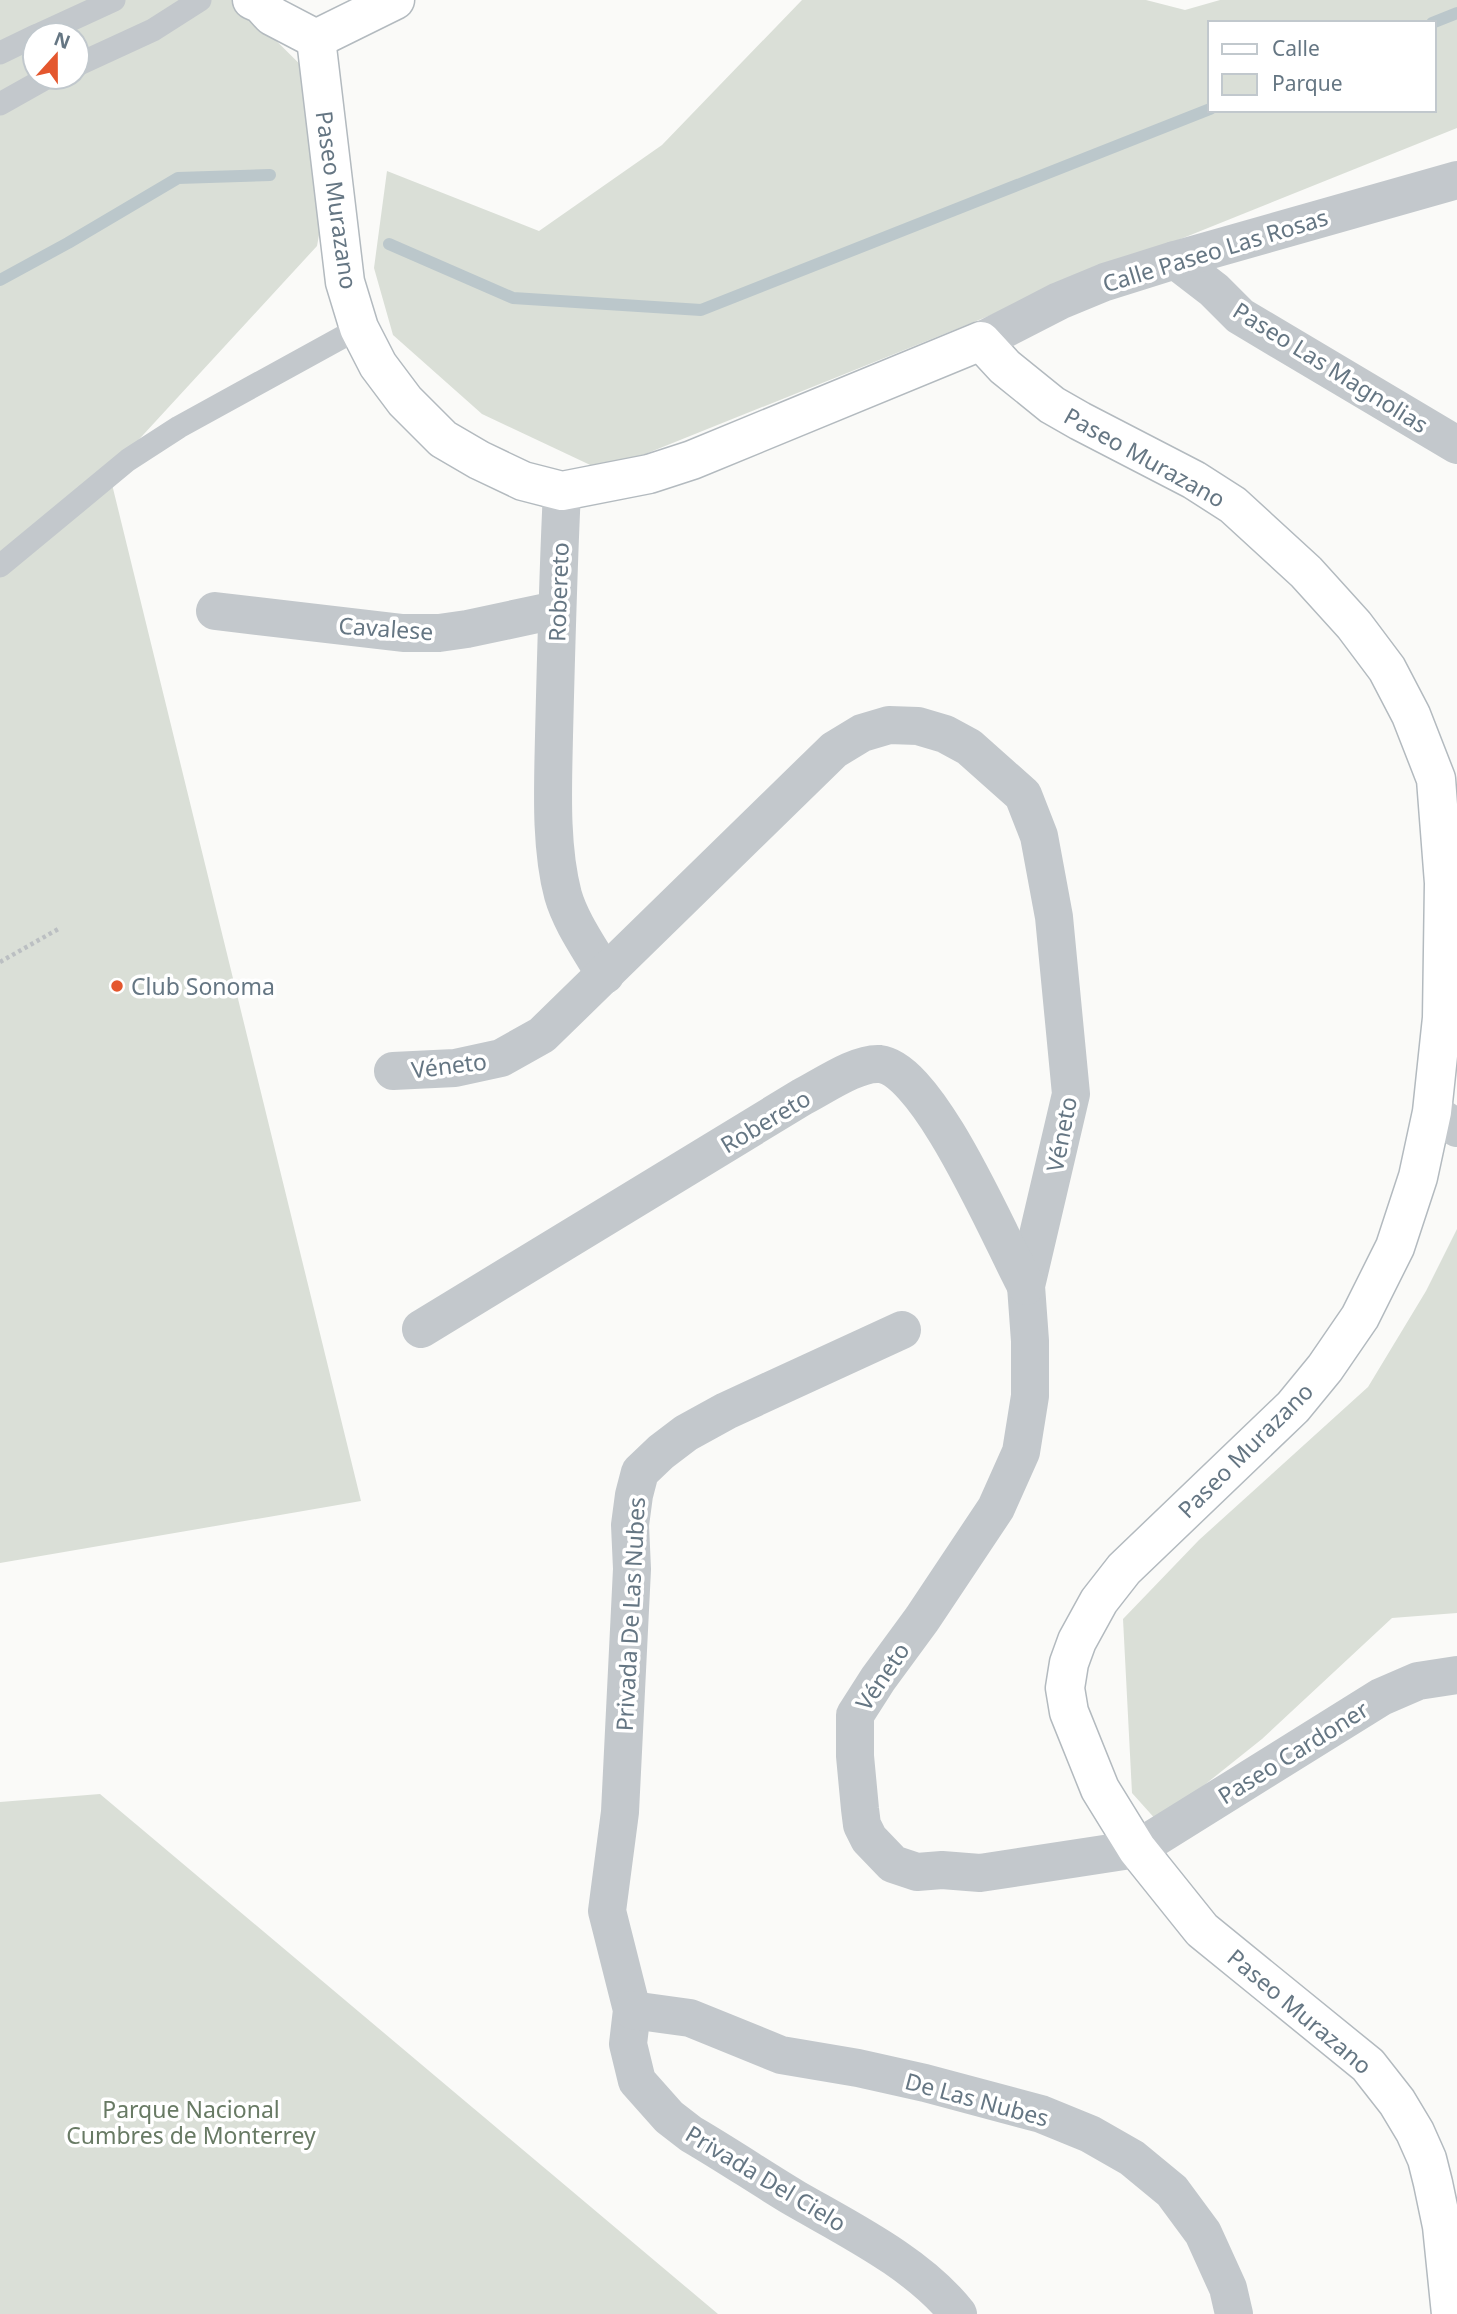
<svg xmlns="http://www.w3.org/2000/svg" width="1457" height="2314" viewBox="0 0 1457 2314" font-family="'Noto Sans',sans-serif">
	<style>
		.green { fill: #dadfd7; fill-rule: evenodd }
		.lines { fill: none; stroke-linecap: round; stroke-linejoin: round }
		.stream { stroke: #bbc7cb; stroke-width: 12 }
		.secondary-casing { stroke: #b3babf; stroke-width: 41 }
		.path { stroke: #bbbfc2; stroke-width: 4.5; stroke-dasharray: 3.5 3.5; stroke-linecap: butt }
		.lane { stroke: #c3c8cc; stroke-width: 23 }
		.street { stroke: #c3c8cc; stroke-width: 38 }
		.secondary { stroke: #fff; stroke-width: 38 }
		.poi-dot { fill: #e4572e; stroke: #fff; stroke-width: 2.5 }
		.labels { text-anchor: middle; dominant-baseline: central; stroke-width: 7; stroke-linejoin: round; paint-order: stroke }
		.street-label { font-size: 23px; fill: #657683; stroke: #fff }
		.poi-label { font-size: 23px; fill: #657683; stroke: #fff; text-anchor: start }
		.park-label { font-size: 23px; fill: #687a64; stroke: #fff }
	</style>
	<rect width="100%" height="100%" fill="#fafaf8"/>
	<g class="green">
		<path d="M 0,0 L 235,0 L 328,92 L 321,224 L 317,246 L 109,472 L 361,1501 L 0,1563 ZM 35,35 L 77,35 L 77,77 L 35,77 Z"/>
		<path d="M 802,0 L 1146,0 L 1185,10 L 1220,0 L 1457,0 L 1457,128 L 603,471 L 482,414 L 393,335 L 374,268 L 387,171 L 539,231 L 662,145 ZM 1210,23 L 1434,23 L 1434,110 L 1210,110 Z"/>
		<path d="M 1457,1229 L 1457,1613 L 1392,1618 L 1262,1739 L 1158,1822 L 1132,1793 L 1123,1619 L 1199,1540 L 1368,1387 L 1426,1291 Z"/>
		<path d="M 100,1794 L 718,2314 L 0,2314 L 0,1802 Z"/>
	</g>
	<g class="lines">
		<g class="stream">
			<path d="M 1432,23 L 1457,13"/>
			<path d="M 389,244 L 513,298 L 701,310 L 1210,109"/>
			<path d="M 0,280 L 68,243 L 178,178 L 270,175"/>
		</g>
		<defs>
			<g id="secondary">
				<path d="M 252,0 L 261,4 L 272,16 L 316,39"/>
				<path d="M 316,39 L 345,282 L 359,328 L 378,365 L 405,401 L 443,439 L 479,460 L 523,481 L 562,491 L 649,474 L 692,460 L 981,341 L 1005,367 L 1052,405 L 1080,421 L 1194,480 L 1233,505 L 1306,572 L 1354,625 L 1387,669 L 1411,715 L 1436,779 L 1444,883 L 1442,1018 L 1432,1112 L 1418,1177 L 1395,1247 L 1360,1317 L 1325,1368 L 1293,1407 L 1124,1569 L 1099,1601 L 1077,1641 L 1069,1663 L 1065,1688 L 1069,1712 L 1100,1789 L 1137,1849 L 1202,1930 L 1368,2065 L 1397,2102 L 1415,2132 L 1427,2159 L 1433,2183 L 1442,2226 L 1451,2314"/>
				<path d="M 316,39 L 395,0"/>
			</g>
		</defs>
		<use href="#secondary" class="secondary-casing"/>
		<path class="path" d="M 0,962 L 60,928"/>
		<g class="lane">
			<path d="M 38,35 L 114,0"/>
			<path d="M 0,53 L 35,36"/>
			<path d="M 77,65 L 153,30 L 200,0"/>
			<path d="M 0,104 L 48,77"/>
			<path d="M 0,566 L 128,460 L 179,427 L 359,328"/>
		</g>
		<g class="street">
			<path d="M 1175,260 L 1214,290 L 1240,316 L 1457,445"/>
			<path d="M 981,341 L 1059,301 L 1105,282 L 1175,260 L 1457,180"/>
			<path d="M 562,491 C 558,573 556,654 554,736 C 553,786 550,846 563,895 C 571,923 591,950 605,975"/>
			<path d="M 215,611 L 403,633 L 439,633 L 467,629 L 556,610"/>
			<path d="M 393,1071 L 455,1068 L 501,1058 L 542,1035 L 834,750 L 862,733 L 889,725 L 918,726 L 945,734 L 969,747 L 1023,795 L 1039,836 L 1054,917 L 1071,1094 L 1026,1286 L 1030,1341 L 1030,1396 L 1021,1452 L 996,1508 L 922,1619 L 878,1679 L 855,1715 L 855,1756 L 860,1809 L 862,1825 L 869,1839 L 893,1864 L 917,1872 L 942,1870 L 980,1873 L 1137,1849 L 1381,1697 L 1418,1681 L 1457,1675"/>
			<path d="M 1432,1112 L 1457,1128"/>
			<path d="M 421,1329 L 802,1097 C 822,1087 857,1062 880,1064 C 930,1070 1002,1242 1026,1286"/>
			<path d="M 902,1330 L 726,1411 L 686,1433 L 661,1452 L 640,1472 L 634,1495 L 630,1525 L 632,1569 L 620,1812 L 607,1911 L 632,2010 L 628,2044 L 637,2081 L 669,2117 L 691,2134 C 727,2155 761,2178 796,2199 C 850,2230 919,2264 958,2314"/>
			<path d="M 632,2010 L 690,2018 L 781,2055 L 858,2068 L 925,2083 L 1041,2114 L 1090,2134 L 1132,2158 L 1172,2191 L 1203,2233 L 1228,2288 L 1234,2314"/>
		</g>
		<use href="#secondary" class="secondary"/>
	</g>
	<circle class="poi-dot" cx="117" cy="986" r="7"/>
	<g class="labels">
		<g class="street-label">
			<text transform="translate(337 200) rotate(82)">Paseo Murazano</text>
			<text transform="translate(1215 250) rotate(-17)">Calle Paseo Las Rosas</text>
			<text transform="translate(1331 367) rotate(32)">Paseo Las Magnolias</text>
			<text transform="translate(1145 457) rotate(29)">Paseo Murazano</text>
			<text transform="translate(558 592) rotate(-88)">Robereto</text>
			<text transform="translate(386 628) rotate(4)">Cavalese</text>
			<text transform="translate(449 1065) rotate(-7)">Véneto</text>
			<text transform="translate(765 1121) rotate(-31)">Robereto</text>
			<text transform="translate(1061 1134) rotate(-79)">Véneto</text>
			<text transform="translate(1245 1450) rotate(-45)">Paseo Murazano</text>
			<text transform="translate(630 1614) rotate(-87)">Privada De Las Nubes</text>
			<text transform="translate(882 1676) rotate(-56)">Véneto</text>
			<text transform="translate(1293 1752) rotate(-32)">Paseo Cardoner</text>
			<text transform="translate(1300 2011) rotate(40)">Paseo Murazano</text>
			<text transform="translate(977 2099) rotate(15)">De Las Nubes</text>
			<text transform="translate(766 2178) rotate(31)">Privada Del Cielo</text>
		</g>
		<g class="poi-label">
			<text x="131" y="986">Club Sonoma</text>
		</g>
		<g class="park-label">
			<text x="191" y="2109">Parque Nacional<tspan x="191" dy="26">Cumbres de Monterrey</tspan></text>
		</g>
	</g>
	<rect x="1208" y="21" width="228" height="91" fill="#ffffff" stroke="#c1c8cd" stroke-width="2"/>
	<rect x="1222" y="44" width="35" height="10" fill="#ffffff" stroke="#c1c8cd" stroke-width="2"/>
	<text x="1272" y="56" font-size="21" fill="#657683">Calle</text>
	<rect x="1222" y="74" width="35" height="21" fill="#dadfd7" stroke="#c1c8cd" stroke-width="2"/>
	<text x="1272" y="91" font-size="21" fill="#657683">Parque</text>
	<g transform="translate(56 56) rotate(21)"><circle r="33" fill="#ffffff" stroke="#c1c8cd" stroke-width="2"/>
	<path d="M0-5L12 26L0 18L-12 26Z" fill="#e4572e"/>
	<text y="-10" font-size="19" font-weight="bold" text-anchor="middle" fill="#657683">N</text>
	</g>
</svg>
